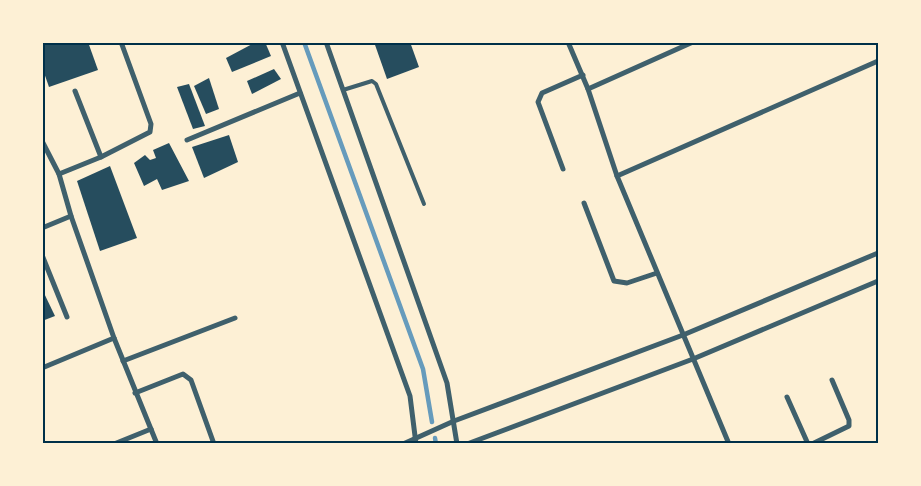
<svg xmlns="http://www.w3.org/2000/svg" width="921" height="486" viewBox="0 0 921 486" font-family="Mulish,sans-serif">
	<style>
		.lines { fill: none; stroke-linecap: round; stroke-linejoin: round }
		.stream { stroke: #669bbc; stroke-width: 4.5 }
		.building { fill: #264d5e }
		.service { stroke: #3f606c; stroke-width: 4 }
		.minor { stroke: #3f606c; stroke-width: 5 }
		.neatline { fill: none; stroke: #003049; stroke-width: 2 }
	</style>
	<rect width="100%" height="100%" fill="#fdf0d5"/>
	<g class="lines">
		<g class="stream">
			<path d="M 304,42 L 423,369 L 432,422"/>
			<path d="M 435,438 L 436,444"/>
		</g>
	</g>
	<g class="building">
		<path d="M 42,42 L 88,42 L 98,70 L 49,87 L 42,67 Z"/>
		<path d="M 256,42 L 265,42 L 271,56 L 232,72 L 226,58 Z"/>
		<path d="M 374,42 L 410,42 L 419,67 L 387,79 Z"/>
		<path d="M 274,69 L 281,79 L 252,94 L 247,81 Z"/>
		<path d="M 209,78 L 219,109 L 206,114 L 194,86 Z"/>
		<path d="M 189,84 L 205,126 L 193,129 L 177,87 Z"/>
		<path d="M 229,135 L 238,162 L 204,178 L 192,147 Z"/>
		<path d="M 169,143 L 189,181 L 162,190 L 157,179 L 144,186 L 134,163 L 145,155 L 150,160 L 156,158 L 153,150 Z"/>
		<path d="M 110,166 L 137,238 L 100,251 L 77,181 Z"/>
		<path d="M 42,289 L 55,316 L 42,321 Z"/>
	</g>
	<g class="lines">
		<path class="service" d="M 343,90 L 372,81 L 376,84 L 424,204"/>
		<g class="minor">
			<path d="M 282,42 L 410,396 L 416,444"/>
			<path d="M 326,42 L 447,383 L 457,444"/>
			<path d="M 568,42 L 588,89 L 617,176 L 729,444"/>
			<path d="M 588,89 L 693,42"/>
			<path d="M 75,91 L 101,157"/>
			<path d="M 187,140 L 300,93"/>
			<path d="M 42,141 L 59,174 L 71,216 L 114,338 L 157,444"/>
			<path d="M 563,169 L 538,102 L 542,93 L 583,75"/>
			<path d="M 59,174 L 101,157 L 150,132 L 151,124 L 121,42"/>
			<path d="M 617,176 L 878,61"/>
			<path d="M 584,203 L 614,281 L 627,283 L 657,273"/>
			<path d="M 42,228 L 71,216"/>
			<path d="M 42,255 L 67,317"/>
			<path d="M 123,361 L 235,318"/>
			<path d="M 42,368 L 114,338"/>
			<path d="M 135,393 L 183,374 L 191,380 L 214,444"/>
			<path d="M 787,397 L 808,444"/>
			<path d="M 114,444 L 151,429"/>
			<path d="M 403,444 L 454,421 L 683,335 L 878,253"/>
			<path d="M 467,444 L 693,359 L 878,281"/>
			<path d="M 812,444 L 849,426 L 849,420 L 832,380"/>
		</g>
	</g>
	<rect width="921" height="486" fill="none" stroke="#fdf0d5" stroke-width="88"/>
	<rect x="44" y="44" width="833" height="398" class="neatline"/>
</svg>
